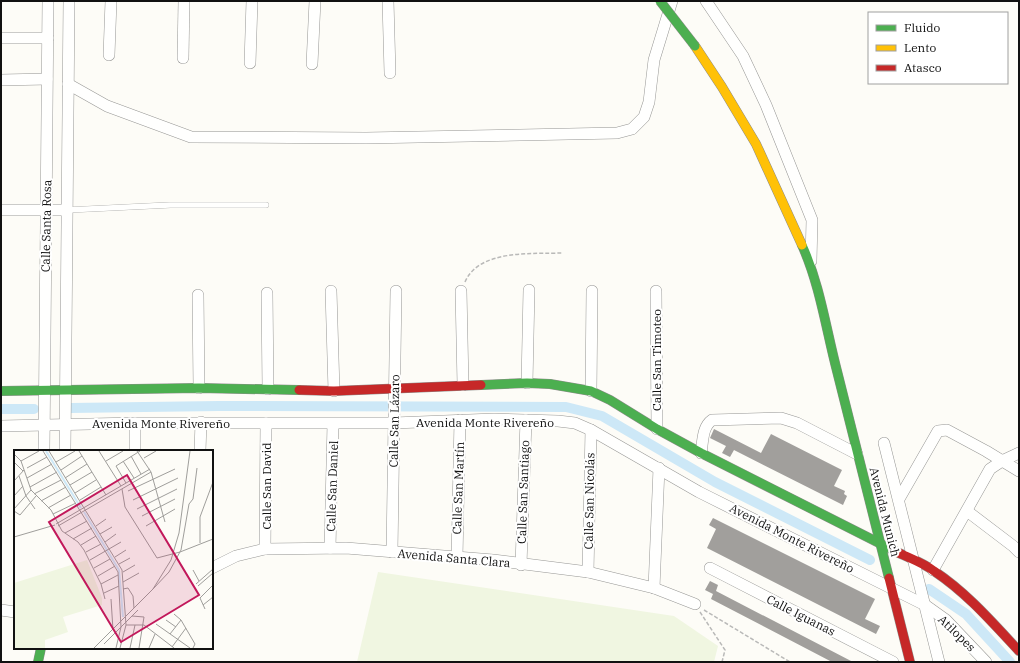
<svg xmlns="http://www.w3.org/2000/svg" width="1020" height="663" viewBox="0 0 1020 663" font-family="'IBM Plex Serif',serif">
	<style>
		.pitch { fill: #f0f6e1 }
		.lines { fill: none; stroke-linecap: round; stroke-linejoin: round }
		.canal { stroke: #cde8f7; stroke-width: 10 }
		.building { fill: #a19f9c }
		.lane-casing { stroke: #979795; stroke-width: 6 }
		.street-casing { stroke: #979795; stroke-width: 12 }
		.fast-casing { stroke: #8e8d8b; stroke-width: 10 }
		.slow-casing { stroke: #8e8d8b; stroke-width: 10 }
		.jam-casing { stroke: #8e8d8b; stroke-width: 10 }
		.path { stroke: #b9b9b8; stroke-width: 1.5; stroke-dasharray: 4 2; stroke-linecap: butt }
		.lane { stroke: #fffffe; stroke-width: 5.5 }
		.street { stroke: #fffffe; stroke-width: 11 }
		.fast { stroke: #4caf50; stroke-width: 9 }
		.slow { stroke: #ffc107; stroke-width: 9 }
		.jam { stroke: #c62828; stroke-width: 9 }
		.fast-bridge-casing { stroke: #8e8d8b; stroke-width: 10; stroke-linecap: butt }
		.fast-bridge { stroke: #4caf50; stroke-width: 9 }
		.labels { text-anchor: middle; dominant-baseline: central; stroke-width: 4; stroke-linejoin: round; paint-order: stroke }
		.street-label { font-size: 12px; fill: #111; stroke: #fff }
		.inset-river { fill: none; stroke: #cde8f7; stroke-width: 2 }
		.inset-road { fill: none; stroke: #9f9e9b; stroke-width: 1 }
		.view { fill: #c2185b; fill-opacity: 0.15; stroke: #c2185b; stroke-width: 2 }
		.inset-edge { fill: none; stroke: #111; stroke-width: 2 }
	</style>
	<rect width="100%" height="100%" fill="#fdfcf7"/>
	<path class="pitch" d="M 378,572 L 674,616 L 718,646 L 714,662 L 357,662 Z"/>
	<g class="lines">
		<g class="canal">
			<path d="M 70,408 L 219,406 L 566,407 L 602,416 L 715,482 L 870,560"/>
			<path d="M 1,409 L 34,409"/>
			<path d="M 929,589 L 966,614 L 1010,662"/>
		</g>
	</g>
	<g class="building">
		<path d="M 714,429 L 761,453 L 771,434 L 842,470 L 834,486 L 845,491 L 844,494 L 847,496 L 843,505 L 734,450 L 730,457 L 722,453 L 726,446 L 710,438 Z"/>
		<path d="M 713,518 L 875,599 L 865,619 L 880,626 L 876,634 L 707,548 L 716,529 L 709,525 Z"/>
		<path d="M 710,581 L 718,585 L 716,591 L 853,662 L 832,662 L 711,599 L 713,594 L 705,590 Z"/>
	</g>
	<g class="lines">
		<defs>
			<path id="lane" d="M 67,210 L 170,205 L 266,205"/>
			<g id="street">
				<path d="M 388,1 L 390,73"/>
				<path d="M 706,1 L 743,56 L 766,105 L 812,220 L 811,261"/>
				<path d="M 1,38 L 48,38"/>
				<path d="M 109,55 L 111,1"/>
				<path d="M 183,58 L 184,1"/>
				<path d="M 250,63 L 252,1"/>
				<path d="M 312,64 L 315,1"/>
				<path d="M 1,80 L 47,79"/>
				<path d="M 68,84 L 107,106 L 191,137 L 366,138 L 617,133 L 632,129 L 644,117 L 649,102 L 654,60 L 672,1"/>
				<path d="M 1,210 L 67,210"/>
				<path d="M 331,291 L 334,391"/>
				<path d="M 461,291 L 463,385"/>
				<path d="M 656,291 L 657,429"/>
				<path d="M 267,293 L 268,389"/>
				<path d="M 198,295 L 199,388"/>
				<path d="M 527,383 L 529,290"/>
				<path d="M 591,391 L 592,291"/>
				<path d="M 1,426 L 135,423 L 394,423 L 494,419 L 558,421 L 575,423 L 591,430 L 699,492 L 925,605 L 946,620 L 986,662"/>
				<path d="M 884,443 L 939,662"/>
				<path d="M 44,451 L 48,1"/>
				<path d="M 65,451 L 69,1"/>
				<path d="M 135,451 L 135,423"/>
				<path d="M 200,451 L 201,422"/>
				<path d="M 701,453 C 703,442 702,427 712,420 L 781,418 L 797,423 L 857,454"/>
				<path d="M 899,499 L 938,431 L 947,430 L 986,451 L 1019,471"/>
				<path d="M 967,511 L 1013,546 L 1019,552"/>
				<path d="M 330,548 L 333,424"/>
				<path d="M 265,549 L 266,423"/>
				<path d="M 392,552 L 396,291"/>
				<path d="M 457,557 L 460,420"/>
				<path d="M 521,565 L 526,420"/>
				<path d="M 212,568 L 236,556 L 265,549 L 346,548 L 493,560 L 588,572 L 654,588 L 695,604"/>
				<path d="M 710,568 L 893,662"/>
				<path d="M 933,570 L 990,469 L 1002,461 L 1019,453"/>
				<path d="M 588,572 L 591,430"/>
				<path d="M 654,588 L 659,468"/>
				<path d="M 1,610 L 15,612"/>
			</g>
			<g id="fast">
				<path d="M 802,245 C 820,285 826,329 837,371 C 854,440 871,509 889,578"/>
				<path d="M 481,385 L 527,383 L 550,384 L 591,391 L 610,400 L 657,429 L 701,453 L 893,550"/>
				<path d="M 1,391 L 199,388 L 299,390"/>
				<path d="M 38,662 L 41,648"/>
			</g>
			<path id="slow" d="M 695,46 L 722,87 L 756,144 L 802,245"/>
			<g id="jam">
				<path d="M 299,390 L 334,391 L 481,385"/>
				<path d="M 893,550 C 906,557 922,562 934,571 C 967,593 992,622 1019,651"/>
				<path d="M 889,578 L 910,662"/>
			</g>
		</defs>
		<use href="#lane" class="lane-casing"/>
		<use href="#street" class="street-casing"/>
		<use href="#fast" class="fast-casing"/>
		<use href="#slow" class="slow-casing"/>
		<use href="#jam" class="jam-casing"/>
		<g class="path">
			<path d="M 465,282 C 479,249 533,254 563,253"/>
			<path d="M 704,610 L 790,662"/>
			<path d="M 700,612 L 725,650 L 722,662"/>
		</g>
		<use href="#lane" class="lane"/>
		<use href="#street" class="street"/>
		<use href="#fast" class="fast"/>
		<use href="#slow" class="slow"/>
		<use href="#jam" class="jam"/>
		<defs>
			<path id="fast-bridge" d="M 660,1 L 695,46"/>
		</defs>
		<use href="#fast-bridge" class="fast-bridge-casing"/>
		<use href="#fast-bridge" class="fast-bridge"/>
	</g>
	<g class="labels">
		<g class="street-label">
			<text transform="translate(46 226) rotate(-89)">Calle Santa Rosa</text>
			<text transform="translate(656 360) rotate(-90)">Calle San Timoteo</text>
			<text transform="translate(394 421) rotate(-89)">Calle San Lázaro</text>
			<text x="485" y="422">Avenida Monte Rivereño</text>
			<text x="161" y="423">Avenida Monte Rivereño</text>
			<text transform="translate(266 486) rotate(-90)">Calle San David</text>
			<text transform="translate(332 486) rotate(-88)">Calle San Daniel</text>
			<text transform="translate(458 488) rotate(-88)">Calle San Martín</text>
			<text transform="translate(523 492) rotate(-88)">Calle San Santiago</text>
			<text transform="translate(589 501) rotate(-89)">Calle San Nicolás</text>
			<text transform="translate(885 512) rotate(76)">Avenida Munich</text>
			<text transform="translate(792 538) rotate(27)">Avenida Monte Rivereño</text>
			<text transform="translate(454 558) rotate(5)">Avenida Santa Clara</text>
			<text transform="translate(801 615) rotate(27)">Calle Iguanas</text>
			<text transform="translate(957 633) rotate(44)">Atilopes</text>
		</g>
	</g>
	<g transform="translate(14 450)">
		<rect width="199" height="199" fill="#fdfcf7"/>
		<path d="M 73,110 L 88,148 L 88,155 L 49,167 L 54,182 L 31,190 L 31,198 L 1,198 L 0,133 Z" fill="#f0f6e1"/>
		<path class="inset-river" d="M 32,1 L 67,58M 70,62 L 105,120 L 109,167"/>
		<path class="inset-road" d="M 29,1 L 104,122 L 107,177 L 102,198M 35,1 L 108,120 L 112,175 L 106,198M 65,1 L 92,45M 85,1 L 107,36M 123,1 L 137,22 L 151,72M 0,4 L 7,11 L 17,40 L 37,60 L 48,81 L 64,92 L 70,100 L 87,134 L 91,149M 117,6 L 127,24M 130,8 L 142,1M 7,11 L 25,1M 92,11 L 109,1M 109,11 L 120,28M 0,12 L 9,21M 42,12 L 61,1M 13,18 L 33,7M 47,20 L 68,6M 5,26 L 12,46 L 21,59M 13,28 L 38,14M 51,28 L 73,14M 0,31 L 10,20M 112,33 L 102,16 L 126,1M 56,35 L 78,22M 16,37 L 43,22M 108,39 L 111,57 L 143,108 L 166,102 L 199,89M 114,41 L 161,19M 61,43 L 82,30M 20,44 L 47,30M 0,46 L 9,36M 66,50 L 87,37M 119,50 L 164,28M 27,51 L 52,37M 34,58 L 57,45M 0,59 L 17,40M 123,59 L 163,39M 0,61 L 6,65 L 22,46M 39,64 L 62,53M 128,66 L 161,49M 42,74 L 136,19M 44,76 L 137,22M 82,76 L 92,69M 132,76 L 161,59M 51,83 L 73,71M 86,84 L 98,77M 0,87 L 41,75M 59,89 L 78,78M 91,92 L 102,84M 186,93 L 186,67 L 199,32M 67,95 L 82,86M 72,102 L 87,94M 101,107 L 112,100M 76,110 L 107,92M 105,114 L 116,108M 80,118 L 96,109M 179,120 L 185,131M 109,122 L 121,115M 84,126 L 101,116M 109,132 L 125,123M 87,134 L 104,125M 182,134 L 199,119M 184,136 L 199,123M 109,139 L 114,138 L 119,146 L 120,158M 139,139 L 155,122 L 167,100 L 175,54 L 179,49 L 183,18M 90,143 L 105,136M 97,149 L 99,180M 189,155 L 199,147M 191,159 L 186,148 L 199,135M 160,164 L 167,170 L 181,194 L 179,198M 118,166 L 130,167 L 125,198M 152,170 L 162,177M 142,174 L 176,198M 112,175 L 130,175 L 160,198M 156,184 L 167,170M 90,194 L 124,160M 158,197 L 172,178M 80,198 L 139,139 L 157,110 L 165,83 L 176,1M 116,198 L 121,175M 135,198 L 141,184"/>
		<path class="view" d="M 113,25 L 185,145 L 107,192 L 35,72 Z"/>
		<rect width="199" height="199" class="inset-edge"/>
	</g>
	<rect width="1020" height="663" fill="none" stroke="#111111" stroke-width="4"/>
	<rect x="868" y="12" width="140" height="72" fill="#ffffff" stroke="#a0a0a0"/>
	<rect x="876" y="25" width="20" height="6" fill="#4caf50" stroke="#a0a0a0"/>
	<text x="904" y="32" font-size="12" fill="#111111">Fluido</text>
	<rect x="876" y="45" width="20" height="6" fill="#ffc107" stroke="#a0a0a0"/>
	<text x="904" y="52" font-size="12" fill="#111111">Lento</text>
	<rect x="876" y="65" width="20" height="6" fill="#c62828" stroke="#a0a0a0"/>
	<text x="904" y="72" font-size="12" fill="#111111">Atasco</text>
</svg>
